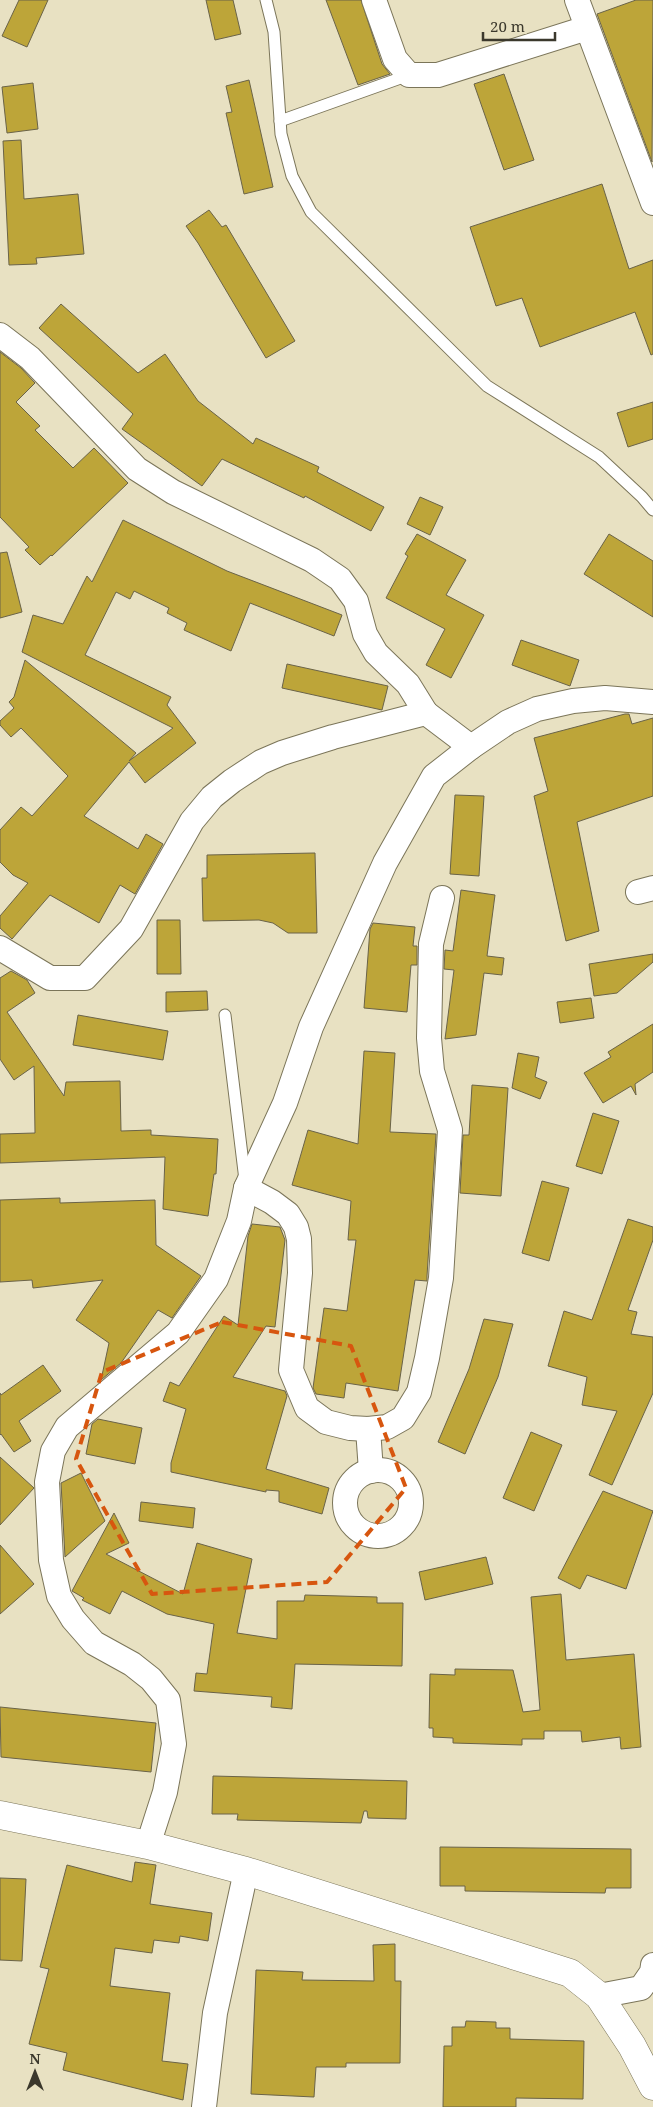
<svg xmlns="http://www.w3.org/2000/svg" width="653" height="2107" viewBox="0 0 653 2107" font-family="'Noto Serif',serif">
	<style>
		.building { fill: #bda539; stroke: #6a6348 }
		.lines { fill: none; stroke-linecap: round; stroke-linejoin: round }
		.service-casing { stroke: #7b7559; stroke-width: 13 }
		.minor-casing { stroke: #7b7559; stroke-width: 26 }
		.tertiary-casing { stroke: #7b7559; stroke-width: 29 }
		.service { stroke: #fff; stroke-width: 11 }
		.minor { stroke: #fff; stroke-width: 24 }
		.tertiary { stroke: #fff; stroke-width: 28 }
		.marked { fill: none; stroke: #d7560f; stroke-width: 4; stroke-dasharray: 10 6; stroke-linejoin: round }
	</style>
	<rect width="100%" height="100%" fill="#e8e1c2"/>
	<g class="building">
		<path d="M 19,0 L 48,0 L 27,47 L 2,36 Z"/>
		<path d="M 206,0 L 233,0 L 241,34 L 215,40 Z"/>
		<path d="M 326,0 L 361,0 L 382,64 L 390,74 L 358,85 Z"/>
		<path d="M 636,0 L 653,0 L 652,162 L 597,14 Z"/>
		<path d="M 504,74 L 534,160 L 504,170 L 474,84 Z"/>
		<path d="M 249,80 L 273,187 L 244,194 L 226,113 L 232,112 L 226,86 Z"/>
		<path d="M 33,83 L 38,129 L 7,133 L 2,87 Z"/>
		<path d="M 21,140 L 24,199 L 78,194 L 84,254 L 36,258 L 37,264 L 9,265 L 3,141 Z"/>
		<path d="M 602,184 L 629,269 L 653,260 L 653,354 L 651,355 L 635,312 L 540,347 L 522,298 L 496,306 L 470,227 Z"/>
		<path d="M 209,210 L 222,227 L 226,225 L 295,341 L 266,358 L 198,243 L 186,226 Z"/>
		<path d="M 61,304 L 138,373 L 165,354 L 198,401 L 253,444 L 256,438 L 319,467 L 317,472 L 384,507 L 371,531 L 305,496 L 304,498 L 222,459 L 202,486 L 122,429 L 133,414 L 39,328 Z"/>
		<path d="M 0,352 L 21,368 L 35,383 L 16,402 L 40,426 L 35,430 L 73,468 L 94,448 L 128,483 L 52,556 L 51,555 L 40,565 L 25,550 L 29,547 L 0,517 Z"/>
		<path d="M 653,402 L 653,439 L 628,447 L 617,413 Z"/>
		<path d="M 420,497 L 443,507 L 430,535 L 407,524 Z"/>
		<path d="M 123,520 L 227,571 L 342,615 L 334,636 L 250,603 L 231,651 L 184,630 L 187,623 L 167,613 L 169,608 L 134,591 L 130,599 L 116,592 L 85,655 L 171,697 L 167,705 L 196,743 L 145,783 L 129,762 L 84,816 L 138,849 L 146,834 L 163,844 L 135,894 L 120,885 L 99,923 L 50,895 L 12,939 L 0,928 L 0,916 L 28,883 L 13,875 L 0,862 L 0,830 L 21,807 L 32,816 L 68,776 L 21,728 L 11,737 L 0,725 L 0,721 L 14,708 L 9,702 L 14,697 L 25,660 L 136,753 L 129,761 L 173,728 L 22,652 L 33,615 L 63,624 L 87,576 L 92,582 Z"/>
		<path d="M 417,534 L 466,560 L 446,595 L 484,615 L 451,678 L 426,665 L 445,629 L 386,598 L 408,556 L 405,554 Z"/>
		<path d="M 609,534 L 653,561 L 653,617 L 584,574 Z"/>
		<path d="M 7,552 L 22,612 L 0,618 L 0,553 Z"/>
		<path d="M 521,640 L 579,660 L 570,686 L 512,665 Z"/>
		<path d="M 287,664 L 388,686 L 382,710 L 282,688 Z"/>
		<path d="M 625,714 L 629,714 L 632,724 L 653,718 L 653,796 L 577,822 L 599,931 L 566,941 L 534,796 L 548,791 L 534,738 Z"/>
		<path d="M 455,795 L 484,796 L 479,876 L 450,874 Z"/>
		<path d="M 315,853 L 317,933 L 288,933 L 273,923 L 259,920 L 203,921 L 202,878 L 207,878 L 207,855 Z"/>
		<path d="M 461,890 L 495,895 L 487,956 L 504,958 L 502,975 L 484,973 L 476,1035 L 445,1039 L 454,970 L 444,969 L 445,950 L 453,951 Z"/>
		<path d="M 157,920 L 180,920 L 181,974 L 157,974 Z"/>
		<path d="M 373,923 L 415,927 L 413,946 L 417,946 L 417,965 L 411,965 L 407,1012 L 364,1008 L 370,929 Z"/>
		<path d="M 653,954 L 653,962 L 617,993 L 594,996 L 589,964 Z"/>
		<path d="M 11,971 L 27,980 L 35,993 L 7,1012 L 64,1096 L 66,1082 L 120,1081 L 121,1131 L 151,1130 L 151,1135 L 218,1139 L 216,1174 L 214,1174 L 208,1216 L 163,1209 L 165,1157 L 0,1163 L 0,1134 L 35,1133 L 34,1066 L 14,1080 L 0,1059 L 0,978 Z"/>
		<path d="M 207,991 L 208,1010 L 166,1012 L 166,992 Z"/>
		<path d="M 591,998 L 594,1018 L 560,1023 L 557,1002 Z"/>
		<path d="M 78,1015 L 168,1031 L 163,1060 L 73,1045 Z"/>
		<path d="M 653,1024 L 653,1072 L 635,1084 L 636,1095 L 631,1086 L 603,1103 L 584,1073 L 611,1057 L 608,1052 Z"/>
		<path d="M 364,1051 L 395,1053 L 390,1132 L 436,1134 L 427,1276 L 427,1281 L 415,1280 L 398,1391 L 346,1383 L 344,1398 L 316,1394 L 313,1388 L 324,1308 L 347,1311 L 356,1240 L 348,1240 L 351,1201 L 292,1185 L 308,1130 L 358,1144 Z"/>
		<path d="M 518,1053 L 539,1057 L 535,1077 L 547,1082 L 540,1099 L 512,1088 Z"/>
		<path d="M 472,1085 L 508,1088 L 501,1196 L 460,1193 L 463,1135 L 469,1135 Z"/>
		<path d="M 593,1113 L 619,1121 L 602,1174 L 576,1166 Z"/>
		<path d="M 542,1181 L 569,1188 L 549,1261 L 522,1253 Z"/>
		<path d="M 60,1198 L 60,1203 L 155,1200 L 156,1245 L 201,1276 L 172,1318 L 158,1310 L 121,1363 L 101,1380 L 109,1343 L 76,1320 L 103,1280 L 33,1288 L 32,1280 L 0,1282 L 0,1200 Z"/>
		<path d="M 628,1219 L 653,1227 L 653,1240 L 628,1310 L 637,1312 L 631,1334 L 653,1337 L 653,1393 L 612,1485 L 589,1475 L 617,1411 L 582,1405 L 587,1377 L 548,1366 L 564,1311 L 592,1320 Z"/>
		<path d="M 252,1224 L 280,1227 L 285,1240 L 275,1327 L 266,1326 L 233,1377 L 285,1391 L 287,1396 L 266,1469 L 329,1488 L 322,1514 L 279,1502 L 279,1491 L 266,1490 L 266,1492 L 171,1472 L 171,1463 L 186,1409 L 163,1401 L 170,1382 L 179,1386 L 224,1316 L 238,1325 L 248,1236 Z"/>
		<path d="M 484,1319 L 513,1324 L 498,1377 L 465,1454 L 438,1442 L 469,1369 Z"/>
		<path d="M 43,1365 L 61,1391 L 19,1421 L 31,1441 L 14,1452 L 1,1434 L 0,1435 L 0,1393 L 1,1395 Z"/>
		<path d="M 98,1419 L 142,1428 L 135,1464 L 86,1454 L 92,1424 Z"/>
		<path d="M 531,1432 L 562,1445 L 534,1511 L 503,1498 Z"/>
		<path d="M 0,1457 L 34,1488 L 0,1525 Z"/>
		<path d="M 81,1473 L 105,1521 L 65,1557 L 61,1483 Z"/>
		<path d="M 603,1491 L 653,1511 L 626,1589 L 587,1575 L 580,1589 L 558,1578 Z"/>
		<path d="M 141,1502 L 195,1508 L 193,1528 L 139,1521 Z"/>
		<path d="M 114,1513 L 129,1543 L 106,1554 L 183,1594 L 197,1543 L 252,1559 L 237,1633 L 277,1639 L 277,1601 L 304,1601 L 305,1595 L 377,1597 L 377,1603 L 403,1603 L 402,1666 L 295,1664 L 292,1709 L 271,1707 L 272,1697 L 194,1691 L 196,1673 L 207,1674 L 214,1624 L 167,1614 L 122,1591 L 110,1614 L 82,1600 L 84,1598 L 72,1591 Z"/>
		<path d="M 0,1545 L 34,1584 L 0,1614 Z"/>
		<path d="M 486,1557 L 493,1584 L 425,1600 L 419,1572 Z"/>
		<path d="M 561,1594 L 566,1660 L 634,1654 L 641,1747 L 621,1749 L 620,1737 L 582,1742 L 581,1731 L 544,1731 L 544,1739 L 522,1739 L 522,1745 L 453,1743 L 453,1738 L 433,1737 L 433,1728 L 429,1728 L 430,1674 L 455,1675 L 455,1669 L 513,1670 L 523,1712 L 540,1710 L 531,1597 Z"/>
		<path d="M 0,1707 L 156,1723 L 151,1772 L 1,1757 Z"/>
		<path d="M 213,1776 L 407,1781 L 406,1819 L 368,1818 L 367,1811 L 364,1811 L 361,1823 L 237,1820 L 238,1814 L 212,1814 Z"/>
		<path d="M 440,1847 L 631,1849 L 631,1888 L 606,1888 L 605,1893 L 465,1891 L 465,1886 L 440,1886 Z"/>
		<path d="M 135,1862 L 156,1865 L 150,1904 L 212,1913 L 208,1941 L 180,1936 L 179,1943 L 154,1940 L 152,1953 L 115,1948 L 110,1986 L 170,1993 L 162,2061 L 188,2064 L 183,2100 L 63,2070 L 67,2053 L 29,2044 L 49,1969 L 40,1967 L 67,1865 L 132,1882 Z"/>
		<path d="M 0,1878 L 26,1879 L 22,1961 L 0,1960 Z"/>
		<path d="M 395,1944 L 395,1981 L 401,1981 L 400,2063 L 346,2063 L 346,2067 L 316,2067 L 314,2097 L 251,2094 L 256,1970 L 303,1972 L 302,1980 L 374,1981 L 373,1945 Z"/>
		<path d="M 466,2021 L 496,2022 L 496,2028 L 510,2028 L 510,2039 L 584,2041 L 583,2099 L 516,2098 L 516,2107 L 443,2107 L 444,2046 L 452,2046 L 452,2027 L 465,2027 Z"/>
	</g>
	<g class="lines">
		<defs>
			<g id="service">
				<path d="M 266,0 L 274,32 L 281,134 L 292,176 L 311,212 L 487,386 L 599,457 L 642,497 L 653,510"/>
				<path d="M 280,121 L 409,75"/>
				<path d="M 225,1015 L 245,1180"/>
			</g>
			<g id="minor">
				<path d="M 374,0 L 395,59 L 409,75 L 438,75 L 587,28"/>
				<path d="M 577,0 L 653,203"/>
				<path d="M 0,335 L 30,358 L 137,469 L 173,492 L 312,560 L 340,579 L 356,601 L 365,634 L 376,653 L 408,684 L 426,713"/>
				<path d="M 638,892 L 653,888"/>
				<path d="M 0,948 L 50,978 L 85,978 L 131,929 L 192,821 L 212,797 L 232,781 L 261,762 L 282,753 L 333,737 L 426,713 L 471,747"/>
				<path d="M 246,1188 L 272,1202 L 288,1214 L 296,1227 L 299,1239 L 300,1273 L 291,1370 L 307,1408 L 326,1422 L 350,1428 L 368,1429 L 387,1427 L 403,1418 L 419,1392 L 427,1358 L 441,1278 L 450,1130 L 432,1071 L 429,1038 L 431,944 L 442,898"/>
				<path d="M 368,1429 L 371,1471"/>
				<circle cx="378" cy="1503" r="33"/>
				<path d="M 148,1845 L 165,1792 L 174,1744 L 168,1700 L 151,1679 L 132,1664 L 94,1643 L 73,1619 L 59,1596 L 51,1560 L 47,1482 L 53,1451 L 67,1427 L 178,1333 L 216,1279 L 239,1221 L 246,1188 L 285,1103 L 311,1027 L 385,863 L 434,776 L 471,747 L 508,722 L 537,709 L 573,701 L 605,698 L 653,702"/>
				<path d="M 599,1996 L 641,1988 L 652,1972 L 653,1965"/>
				<path d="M 204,2107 L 215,2013 L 246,1871"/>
			</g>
			<path id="tertiary" d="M 0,1815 L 148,1845 L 246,1871 L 570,1973 L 599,1996 L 632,2046 L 653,2086"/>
		</defs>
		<use href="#service" class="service-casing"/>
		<use href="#minor" class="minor-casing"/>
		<use href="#tertiary" class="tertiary-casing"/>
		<use href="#service" class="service"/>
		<use href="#minor" class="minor"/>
		<use href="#tertiary" class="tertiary"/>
	</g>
	<path class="marked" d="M 222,1322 L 351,1346 L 406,1488 L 327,1582 L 152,1594 L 76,1459 L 102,1372 Z"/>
	<g transform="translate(35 2072)" stroke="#e8e1c2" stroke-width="4" paint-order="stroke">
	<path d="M0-4L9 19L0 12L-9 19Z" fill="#3b382c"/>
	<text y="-8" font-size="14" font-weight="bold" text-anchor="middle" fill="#3b382c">N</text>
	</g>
	<path d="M483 32v8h72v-8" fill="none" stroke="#3b382c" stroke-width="2.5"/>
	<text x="490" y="32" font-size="15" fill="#3b382c" stroke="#e8e1c2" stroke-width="4" paint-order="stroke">20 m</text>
</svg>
